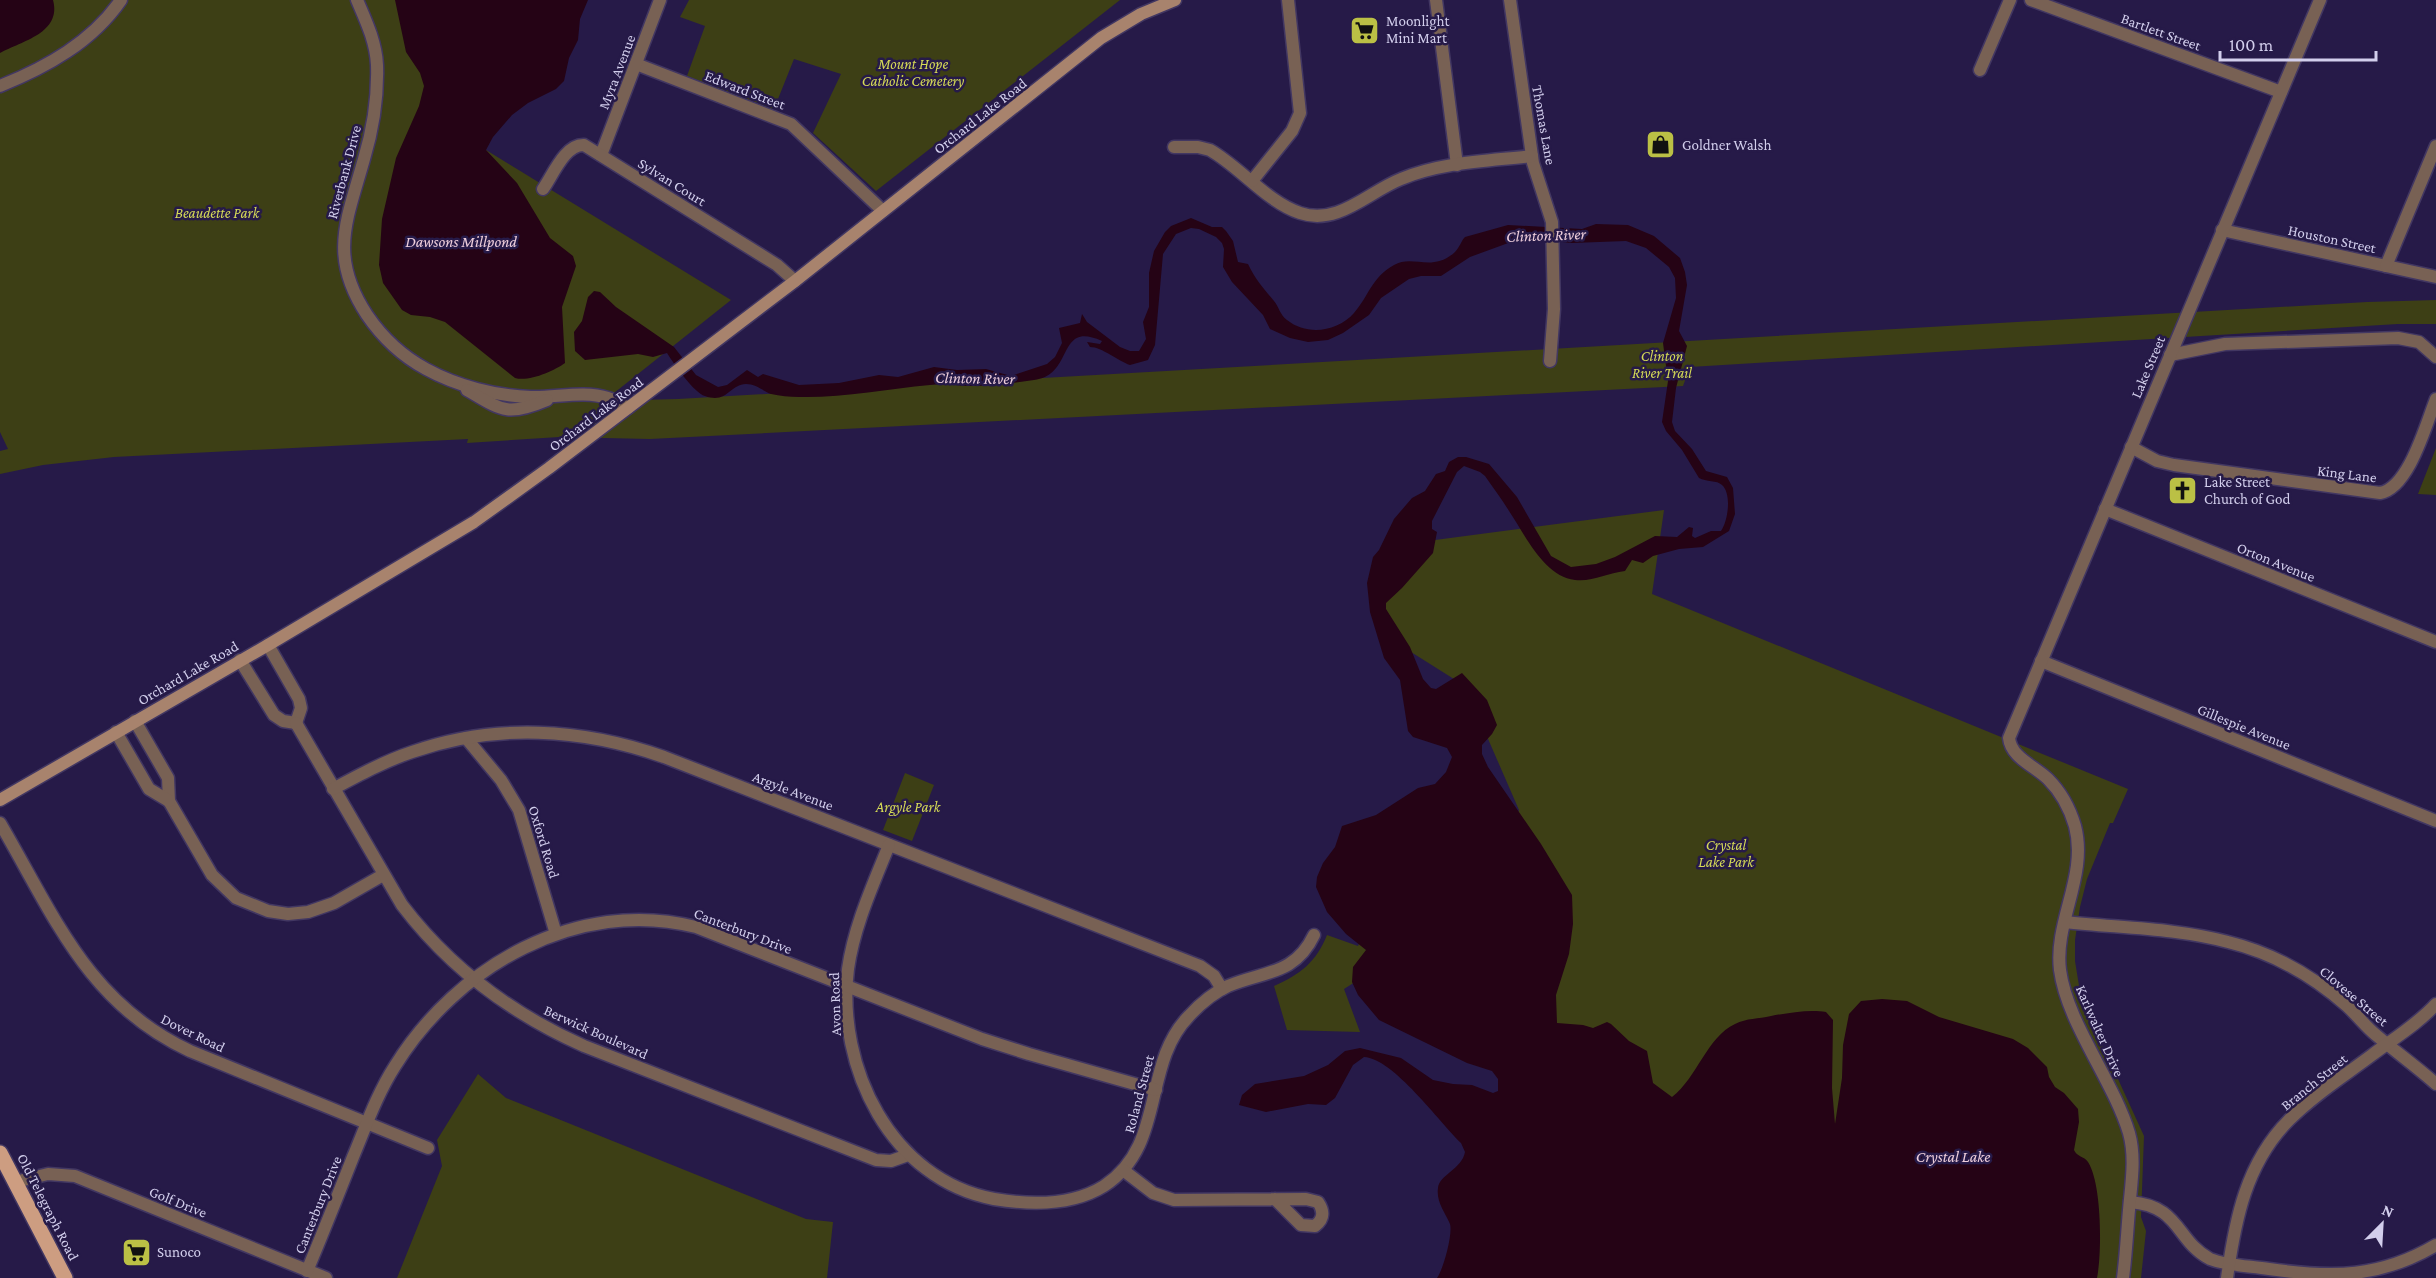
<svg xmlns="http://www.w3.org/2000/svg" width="2436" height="1278" viewBox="0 0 2436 1278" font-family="'Crimson Pro',serif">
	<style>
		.green { fill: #3d3f15 }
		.water { fill: #250315 }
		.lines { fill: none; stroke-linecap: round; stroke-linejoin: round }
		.minor-casing { stroke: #423762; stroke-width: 15 }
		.secondary-casing { stroke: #423762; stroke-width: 15 }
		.primary-casing { stroke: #423762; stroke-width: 18 }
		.minor { stroke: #786154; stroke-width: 12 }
		.secondary { stroke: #a8836d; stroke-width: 12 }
		.primary { stroke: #cd9d81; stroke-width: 15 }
		.labels { text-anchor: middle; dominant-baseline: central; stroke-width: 5; stroke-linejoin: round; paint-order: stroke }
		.poi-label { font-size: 15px; fill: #d2ceec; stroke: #261a48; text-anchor: start }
		.street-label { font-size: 15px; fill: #d2ceec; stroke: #261a48 }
		.park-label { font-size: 15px; font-style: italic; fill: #d6db56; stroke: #261a48 }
		.water-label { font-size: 16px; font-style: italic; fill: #eecedb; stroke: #261a48 }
	</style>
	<rect width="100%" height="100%" fill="#261a48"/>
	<g class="green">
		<path d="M 24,0 L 478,0 L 486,150 L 731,300 L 604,401 L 678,399 L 2367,302 L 2436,300 L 2436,324 L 2398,324 L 1690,367 L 1683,386 L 650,439 L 559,437 L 467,443 L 468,439 L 114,457 L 43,465 L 0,474 L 0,451 L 8,449 L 0,432 L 0,31 Z"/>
		<path d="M 689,0 L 1120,0 L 876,191 L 813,133 L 841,74 L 794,59 L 774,109 L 687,76 L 705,26 L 680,17 Z"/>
		<path d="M 2436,448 L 2436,495 L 2418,494 Z"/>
		<path d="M 1664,510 L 1652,594 L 2128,789 L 2113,823 L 2110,823 L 2087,879 L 2080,907 L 2075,940 L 2075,961 L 2081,998 L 2144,1136 L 2141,1217 L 2146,1231 L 2141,1278 L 2082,1278 L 1841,1139 L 1678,1123 L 1391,959 L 1344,989 L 1360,1032 L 1287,1030 L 1274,986 C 1301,974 1316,962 1327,935 L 1358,946 L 1395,864 L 1483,898 L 1519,810 L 1465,686 L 1384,635 L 1382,547 Z"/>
		<path d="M 905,773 L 934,785 L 912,841 L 883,830 Z"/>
		<path d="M 478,1074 L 506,1098 L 806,1219 L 833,1222 L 827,1278 L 397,1278 L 442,1166 L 437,1140 Z"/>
	</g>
	<g class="water">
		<path d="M 0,0 L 53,0 C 62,33 22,41 0,53 Z"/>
		<path d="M 395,0 L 588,0 L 580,19 L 578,40 L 569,58 L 564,81 L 556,89 L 528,103 L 512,115 L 493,137 L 486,150 L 517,183 L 550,238 L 573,256 L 576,266 L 562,307 L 565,363 C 554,371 529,382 515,378 L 445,322 L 430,317 L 411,315 L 402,310 L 383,283 L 379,265 L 382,219 L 396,158 L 419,106 L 424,86 L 420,73 L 406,52 Z"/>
		<path d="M 1191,218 L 1212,227 L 1222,227 L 1226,231 L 1233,241 L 1238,262 L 1248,264 C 1255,279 1264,289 1274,301 C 1279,307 1280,315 1287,320 C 1307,336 1337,332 1354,313 C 1369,296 1371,278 1394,265 C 1413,254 1432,273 1455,252 C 1460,247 1461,241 1465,237 L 1508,225 L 1582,229 L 1596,224 L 1628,225 L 1654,236 L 1680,258 L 1685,272 L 1687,285 L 1679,331 L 1687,346 L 1676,388 L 1672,422 L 1675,431 L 1692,449 L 1706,471 L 1727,477 L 1733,488 L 1735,514 L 1729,531 L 1703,547 L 1679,549 L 1653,556 L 1643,563 L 1632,560 L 1625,571 C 1607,573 1593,582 1575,580 C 1544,577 1524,533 1509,511 C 1502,499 1493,488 1485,476 L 1480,472 L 1464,466 L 1457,472 L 1432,521 L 1432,529 L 1437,532 L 1433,553 L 1402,588 L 1386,603 L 1386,609 L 1410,647 L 1423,679 L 1431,688 L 1436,689 L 1462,673 L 1487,700 L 1497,725 L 1492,734 L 1482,745 L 1482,754 L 1488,767 L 1541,844 L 1572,895 L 1573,924 L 1569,954 L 1556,995 L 1557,1023 L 1583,1025 L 1593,1028 L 1607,1022 L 1611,1024 L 1629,1041 L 1647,1051 L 1653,1083 L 1672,1097 C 1697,1078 1707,1037 1735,1024 C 1747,1018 1758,1019 1771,1016 C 1787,1013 1810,1009 1826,1012 L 1833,1020 L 1832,1088 L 1835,1124 L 1842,1078 L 1843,1045 L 1849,1014 L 1861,1001 L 1882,999 L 1907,1001 L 1939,1017 L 2013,1039 L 2028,1048 L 2047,1067 L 2049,1077 L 2055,1087 L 2064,1093 L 2078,1109 L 2079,1122 L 2074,1150 C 2077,1157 2084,1156 2088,1162 C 2102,1184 2102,1253 2097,1278 L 1437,1278 C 1443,1270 1453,1234 1450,1224 C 1445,1212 1436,1202 1438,1188 C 1439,1175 1462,1169 1465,1152 L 1461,1143 C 1440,1123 1393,1058 1364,1057 L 1353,1065 L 1335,1098 L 1326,1105 L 1308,1104 L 1266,1112 L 1239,1105 L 1242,1095 L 1255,1084 L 1304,1076 L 1328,1065 L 1345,1051 L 1360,1048 L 1401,1058 L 1433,1080 L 1453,1084 L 1472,1085 L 1493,1093 L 1498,1091 L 1498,1079 L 1492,1071 L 1467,1063 L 1379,1020 L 1358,995 L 1352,982 L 1353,967 L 1366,950 L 1346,934 L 1327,912 L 1316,887 L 1317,877 L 1323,863 L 1335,847 L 1342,826 L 1376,815 L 1418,788 L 1435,784 L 1446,772 L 1452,757 L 1447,748 L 1413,737 L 1408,731 L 1400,680 L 1384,658 L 1370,612 L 1367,583 L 1373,557 L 1379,550 L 1394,519 L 1412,498 L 1425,491 L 1436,474 L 1445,471 L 1449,462 L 1458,457 L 1466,457 L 1489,464 L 1517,497 L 1551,556 L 1571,567 L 1596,564 L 1615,557 L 1655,536 L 1677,537 L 1689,527 L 1693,528 L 1692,536 L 1695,538 L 1711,531 L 1721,531 C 1728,521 1732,494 1722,485 C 1717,480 1706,482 1699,478 L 1682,450 L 1666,431 L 1662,422 L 1668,381 L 1663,343 L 1676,298 L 1675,278 L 1669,267 L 1646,248 L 1626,241 L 1572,243 L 1530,239 L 1511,242 L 1470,257 L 1441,276 L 1421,276 L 1409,279 L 1381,298 L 1369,315 L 1343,333 L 1328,340 L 1308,342 L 1290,338 L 1270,329 L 1263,315 L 1232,282 L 1223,267 L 1224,249 L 1222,243 L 1216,237 L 1199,229 L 1191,228 L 1176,234 L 1163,254 L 1155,345 L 1148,360 L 1130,365 C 1118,361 1102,347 1090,347 L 1087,342 L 1100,344 L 1102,341 C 1056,320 1075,375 1034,380 C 1014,383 992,386 971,386 C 957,386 943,383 930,385 C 887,389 842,398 799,397 C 789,397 780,396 771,394 C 763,391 756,384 746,384 C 729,385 727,404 705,396 C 694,393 674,364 667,353 L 653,357 L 638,354 L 585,360 L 575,351 L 574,332 L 582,321 L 588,297 L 594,291 L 600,292 L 616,307 L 674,347 L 696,375 L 718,387 L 727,385 L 747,370 L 758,377 L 763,374 L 799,385 L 839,383 L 879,375 L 898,377 L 934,367 L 957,370 L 986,369 L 1011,376 L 1047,364 L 1055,357 L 1062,343 L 1059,328 L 1080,323 L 1082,314 L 1087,322 L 1120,347 L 1130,351 L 1139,351 L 1146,339 L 1143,322 L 1149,307 L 1149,273 L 1154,251 L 1165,232 L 1171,226 Z"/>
	</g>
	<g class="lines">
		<defs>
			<g id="minor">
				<path d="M 357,0 C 366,21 376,42 377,65 C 378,96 373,129 364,159 C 347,220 328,256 367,315 C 382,337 402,356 426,369 C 457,386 496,396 531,397 C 555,398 584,390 608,398 C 615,400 622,404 628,408"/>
				<path d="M 1436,0 L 1457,165"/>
				<path d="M 1510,0 L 1533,163 L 1552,222 L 1554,309 L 1550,361"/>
				<path d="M 2031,0 L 2281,92"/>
				<path d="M 636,64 L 791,124 L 883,211"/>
				<path d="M 1980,70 L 2010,0"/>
				<path d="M 0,86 C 47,67 92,42 121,0"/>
				<path d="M 1174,147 L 1198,147 L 1210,150 C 1240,167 1267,202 1300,213 C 1338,226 1368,192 1401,179 C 1441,162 1489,161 1532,156"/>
				<path d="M 601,155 L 660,0"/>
				<path d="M 1252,181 L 1292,131 L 1300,113 L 1288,0"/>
				<path d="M 543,189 C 553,175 565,144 584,145 L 777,265 L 795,281"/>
				<path d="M 2222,230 L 2436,277"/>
				<path d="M 2386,266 L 2436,146"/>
				<path d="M 2170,355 L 2225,344 L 2398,338 L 2419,342 L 2436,357"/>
				<path d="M 467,390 C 501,410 507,417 547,400"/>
				<path d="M 2131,447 L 2157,461 L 2174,465 L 2380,493 C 2409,488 2426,424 2436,399"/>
				<path d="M 2105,509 L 2436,642"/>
				<path d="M 268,645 L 299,699 L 301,708 L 296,723"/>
				<path d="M 240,660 L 274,715 L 283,721 L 296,723"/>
				<path d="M 2041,661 L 2436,821"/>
				<path d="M 135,721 L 168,778 L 169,801 L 212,875 L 236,898 L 268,911 L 288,914 L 308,912 L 334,903 L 383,875"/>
				<path d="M 296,723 L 402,905 C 450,968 512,1014 584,1046 L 876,1160 L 891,1161 L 908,1155"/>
				<path d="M 116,732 L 149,789 L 169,801"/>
				<path d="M 466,738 L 501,780 L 519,810 L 556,934"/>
				<path d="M 333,789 C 359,775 385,761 412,752 C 495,723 582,728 664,757 L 1200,966 L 1214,976 L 1222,989"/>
				<path d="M 0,823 C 54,915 87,1003 190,1051 L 428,1148"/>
				<path d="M 889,845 C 873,885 854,926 848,969 C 836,1067 891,1180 994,1199 C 1030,1205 1072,1206 1104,1186 C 1167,1145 1141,1065 1189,1016 C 1200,1004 1213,993 1228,986 C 1264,971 1295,975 1314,935"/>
				<path d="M 2065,922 C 2119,928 2176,928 2228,942 C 2273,953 2313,976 2347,1006 C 2357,1015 2366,1027 2376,1035 C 2396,1052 2417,1067 2436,1084"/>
				<path d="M 1123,1170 L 1153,1193 L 1174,1200 L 1306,1199 L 1318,1202 C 1324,1211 1324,1219 1315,1226 L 1301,1225 L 1275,1199"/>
				<path d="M 15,1182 L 48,1174 L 75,1176 L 326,1278"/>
				<path d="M 2130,1202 C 2181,1206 2175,1240 2210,1259 C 2228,1266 2250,1266 2269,1269 C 2333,1278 2380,1278 2436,1245"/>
				<path d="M 307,1271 C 323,1233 338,1195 353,1157 C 366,1126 377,1094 395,1066 C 457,966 577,897 696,927 L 982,1039 L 1029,1054 L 1156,1090"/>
				<path d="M 2123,1278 C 2126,1255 2127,1233 2129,1210 C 2131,1185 2136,1158 2129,1133 C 2113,1080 2067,1023 2060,970 C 2054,921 2088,876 2075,826 C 2070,809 2061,792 2048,779 C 2035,766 2011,758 2009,738 L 2320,0"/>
				<path d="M 2227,1278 C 2235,1220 2246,1163 2289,1120 C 2314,1095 2344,1076 2372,1055 C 2393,1039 2418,1024 2436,1004"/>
			</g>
			<path id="secondary" d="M 0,800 L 268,645 L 474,522 L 549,468 L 795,281 L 1101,38 L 1141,14 L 1175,0"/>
			<path id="primary" d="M 0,1153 L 65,1278"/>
		</defs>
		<use href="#minor" class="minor-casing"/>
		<use href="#secondary" class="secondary-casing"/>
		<use href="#primary" class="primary-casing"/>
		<use href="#minor" class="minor"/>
		<use href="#secondary" class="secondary"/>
		<use href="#primary" class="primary"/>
	</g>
	<defs>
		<symbol id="supermarket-square" viewBox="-11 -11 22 22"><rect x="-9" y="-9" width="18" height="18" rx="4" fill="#bbc045" stroke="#261a48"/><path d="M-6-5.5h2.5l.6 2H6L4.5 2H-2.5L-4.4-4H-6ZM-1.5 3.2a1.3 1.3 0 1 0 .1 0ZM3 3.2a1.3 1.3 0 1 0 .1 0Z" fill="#111"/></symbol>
		<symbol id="shop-square" viewBox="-11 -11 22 22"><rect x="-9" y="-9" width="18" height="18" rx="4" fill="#bbc045" stroke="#261a48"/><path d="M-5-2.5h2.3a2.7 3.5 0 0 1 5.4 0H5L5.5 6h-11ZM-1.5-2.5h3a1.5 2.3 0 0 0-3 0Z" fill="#111"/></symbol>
		<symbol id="church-square" viewBox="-11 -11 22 22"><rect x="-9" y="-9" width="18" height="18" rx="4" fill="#bbc045" stroke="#261a48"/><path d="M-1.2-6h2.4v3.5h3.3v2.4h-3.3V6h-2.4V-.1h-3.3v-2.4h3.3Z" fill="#111"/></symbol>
	</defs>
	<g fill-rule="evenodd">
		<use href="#supermarket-square" x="1348" y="14" width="33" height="33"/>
		<use href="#shop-square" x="1644" y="128" width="33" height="33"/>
		<use href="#church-square" x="2166" y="474" width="33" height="33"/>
		<use href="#supermarket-square" x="120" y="1236" width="33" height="33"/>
	</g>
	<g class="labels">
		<g class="poi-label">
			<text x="1386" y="21">Moonlight<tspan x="1386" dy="17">Mini Mart</tspan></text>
			<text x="1682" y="145">Goldner Walsh</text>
			<text x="2204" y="482">Lake Street<tspan x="2204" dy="17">Church of God</tspan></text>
			<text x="157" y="1252">Sunoco</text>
		</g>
		<g class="street-label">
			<text transform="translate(2161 32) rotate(20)">Bartlett Street</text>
			<text transform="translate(617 72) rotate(-69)">Myra Avenue</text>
			<text transform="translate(745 90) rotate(21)">Edward Street</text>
			<text transform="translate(980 116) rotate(-38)">Orchard Lake Road</text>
			<text transform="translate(1544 125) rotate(80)">Thomas Lane</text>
			<text transform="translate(344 172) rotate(-75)">Riverbank Drive</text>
			<text transform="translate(672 182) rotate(32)">Sylvan Court</text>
			<text transform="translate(2332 239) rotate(12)">Houston Street</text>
			<text transform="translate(2148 367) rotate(-67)">Lake Street</text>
			<text transform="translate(596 414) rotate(-37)">Orchard Lake Road</text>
			<text transform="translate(2347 474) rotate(7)">King Lane</text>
			<text transform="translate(2276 562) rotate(22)">Orton Avenue</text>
			<text transform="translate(188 673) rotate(-30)">Orchard Lake Road</text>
			<text transform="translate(2244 727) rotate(22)">Gillespie Avenue</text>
			<text transform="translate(793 791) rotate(21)">Argyle Avenue</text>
			<text transform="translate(544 842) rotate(73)">Oxford Road</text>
			<text transform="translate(743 931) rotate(21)">Canterbury Drive</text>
			<text transform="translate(2354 996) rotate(40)">Clovese Street</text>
			<text transform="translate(835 1004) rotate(-92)">Avon Road</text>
			<text transform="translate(2100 1031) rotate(66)">Karlwalter Drive</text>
			<text transform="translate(596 1032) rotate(24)">Berwick Boulevard</text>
			<text transform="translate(193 1033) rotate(26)">Dover Road</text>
			<text transform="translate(2314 1082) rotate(-39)">Branch Street</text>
			<text transform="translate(1139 1094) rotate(-75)">Roland Street</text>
			<text transform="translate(178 1202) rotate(22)">Golf Drive</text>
			<text transform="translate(318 1205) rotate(-68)">Canterbury Drive</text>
			<text transform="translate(48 1207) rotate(63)">Old Telegraph Road</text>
		</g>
		<g class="park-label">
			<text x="913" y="64">Mount Hope<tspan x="913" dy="17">Catholic Cemetery</tspan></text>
			<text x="217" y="213">Beaudette Park</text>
			<text x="1662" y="356">Clinton<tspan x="1662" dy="17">River Trail</tspan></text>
			<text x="908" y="807">Argyle Park</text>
			<text x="1726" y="845">Crystal<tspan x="1726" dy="17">Lake Park</tspan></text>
		</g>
		<g class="water-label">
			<text transform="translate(1546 235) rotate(-2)">Clinton River</text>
			<text x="461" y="241">Dawsons Millpond</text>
			<text transform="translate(975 378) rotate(1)">Clinton River</text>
			<text x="1953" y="1156">Crystal Lake</text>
		</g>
	</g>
	<g transform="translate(2382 1224) rotate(24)" stroke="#261a48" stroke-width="4.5" paint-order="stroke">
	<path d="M0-4.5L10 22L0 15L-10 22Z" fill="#d2ceec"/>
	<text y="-9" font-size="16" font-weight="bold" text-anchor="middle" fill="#d2ceec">N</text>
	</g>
	<path d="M2220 51v9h156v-9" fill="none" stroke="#d2ceec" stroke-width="3"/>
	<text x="2229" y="51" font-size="18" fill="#d2ceec" stroke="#261a48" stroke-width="4.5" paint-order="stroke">100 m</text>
</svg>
